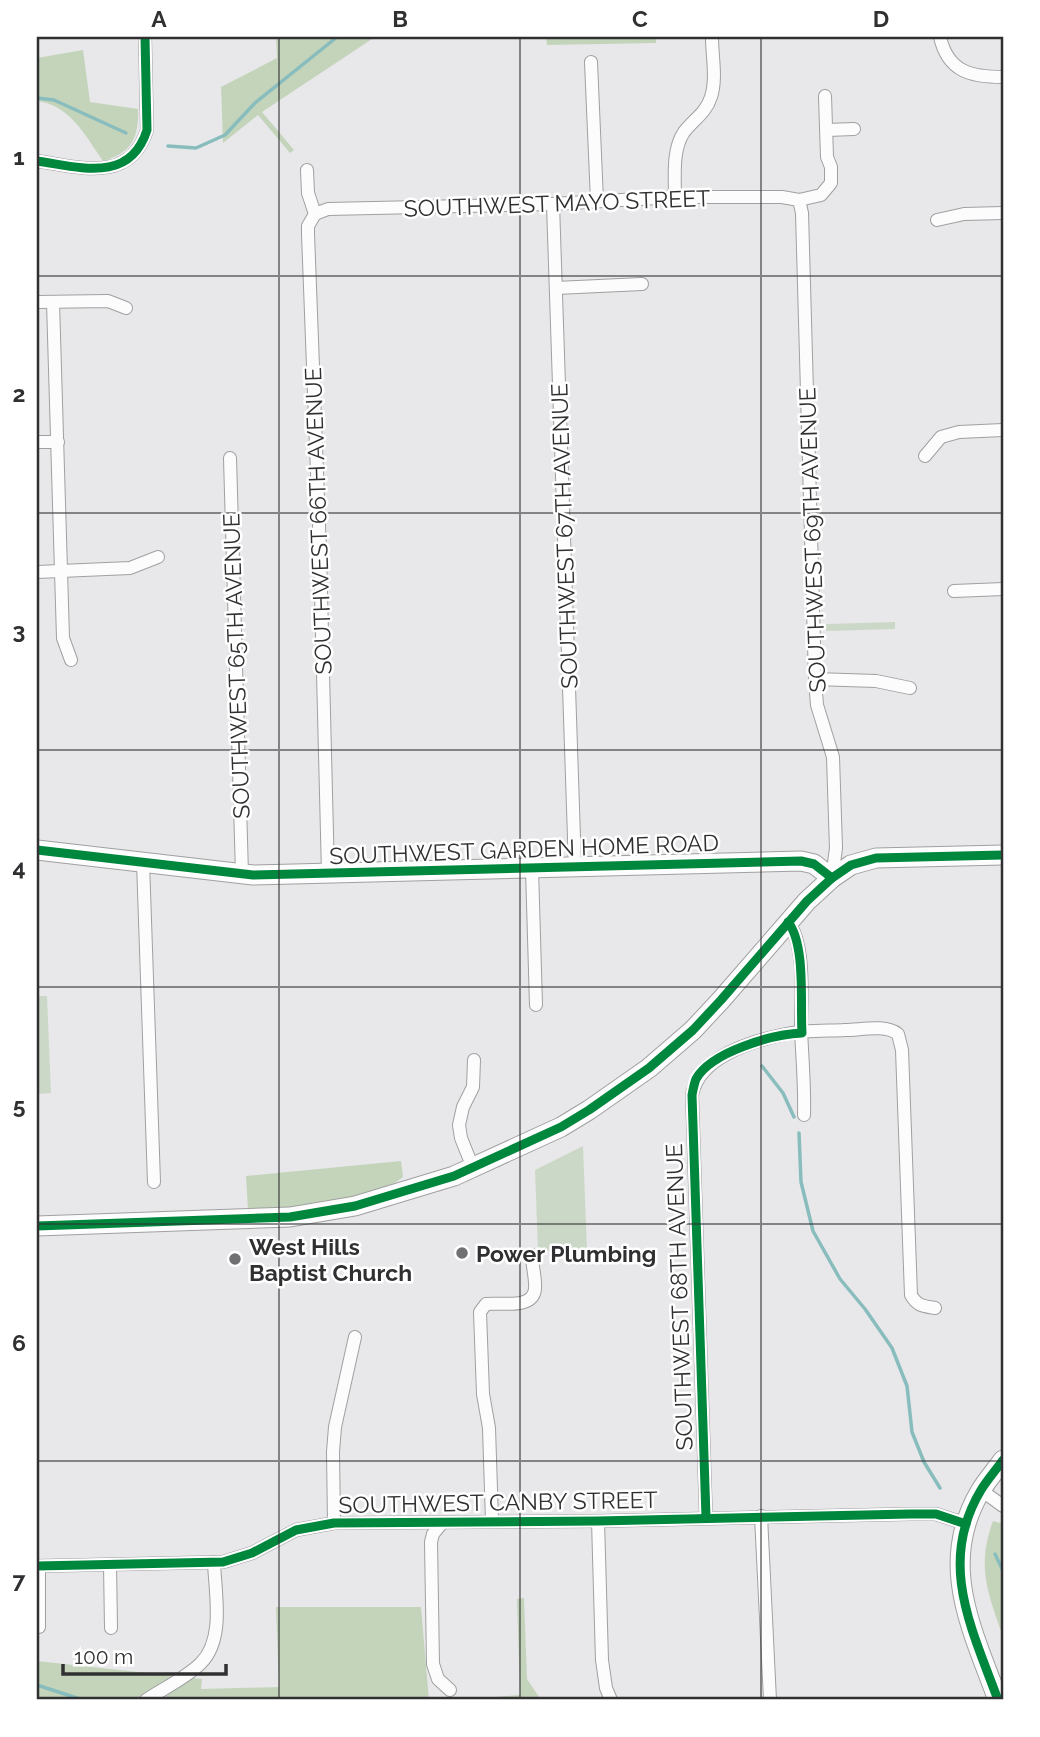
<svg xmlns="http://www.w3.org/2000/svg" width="1040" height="1737" viewBox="0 0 1040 1737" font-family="Raleway,sans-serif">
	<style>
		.green { fill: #ccd8c7 }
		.forest { fill: #c3d4bb }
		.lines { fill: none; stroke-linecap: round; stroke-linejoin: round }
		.stream { stroke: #89bdbd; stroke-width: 3.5 }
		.street-casing { stroke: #a0a0a2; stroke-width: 14 }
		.secondary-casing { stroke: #a0a0a2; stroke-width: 21 }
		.street { stroke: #fcfcfc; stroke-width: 12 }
		.secondary { stroke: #fcfcfc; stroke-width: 19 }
		.cycleway-casing { stroke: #fff; stroke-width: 13 }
		.cycleway { stroke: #00873e; stroke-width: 9 }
		.grid { fill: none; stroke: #303032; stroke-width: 2; stroke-opacity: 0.55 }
		.poi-dot { fill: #707072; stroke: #fff; stroke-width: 2.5 }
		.labels { text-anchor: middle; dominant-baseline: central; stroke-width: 5; stroke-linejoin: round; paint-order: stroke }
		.street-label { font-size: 23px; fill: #303032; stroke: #fff }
		.poi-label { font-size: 23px; font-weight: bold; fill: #303032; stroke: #fff; text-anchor: start }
		.neatline { fill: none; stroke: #303032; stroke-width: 2.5 }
		.grid-label { font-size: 23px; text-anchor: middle; font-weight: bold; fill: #303032 }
	</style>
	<rect width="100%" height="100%" fill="#e8e8ea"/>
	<g class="green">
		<path d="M 895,622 L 895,629 L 826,631 L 826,624 Z"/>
		<path d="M 37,996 L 47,996 L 51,1093 L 37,1094 Z"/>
		<path d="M 583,1146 L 587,1250 L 538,1251 L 535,1170 Z"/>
	</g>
	<g class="forest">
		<path d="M 276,37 L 375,37 L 262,112 L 294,150 L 290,153 L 258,115 L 223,143 L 221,87 L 277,58 Z"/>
		<path d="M 546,37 L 656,37 L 656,43 L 547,45 Z"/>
		<path d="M 83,50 L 90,102 L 138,109 C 139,137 132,153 103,161 C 85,135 70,105 37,101 L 37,58 Z"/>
		<path d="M 401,1161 L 403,1177 C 366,1206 294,1207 248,1210 L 246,1176 Z"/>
		<path d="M 1002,1520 L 1003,1521 L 1003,1637 C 988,1593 976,1567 993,1521 L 1000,1523 Z"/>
		<path d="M 524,1598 L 527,1679 L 541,1700 L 454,1700 L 520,1695 L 517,1599 Z"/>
		<path d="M 276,1607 L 421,1607 L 429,1700 L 37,1700 L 37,1661 L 202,1679 L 201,1689 L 279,1687 Z"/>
	</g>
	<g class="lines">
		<g class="stream">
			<path d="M 37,98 L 54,100 L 126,133"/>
			<path d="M 168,146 L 196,148 L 225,135 L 255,103 L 337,37"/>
			<path d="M 762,1066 L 783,1093 L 794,1117"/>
			<path d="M 799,1133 L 801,1182 L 813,1231 L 840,1279 L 865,1309 L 892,1348 L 907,1386 L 912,1432 L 924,1462 L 940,1488"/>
			<path d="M 995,1554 L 1003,1571"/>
			<path d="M 37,1685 L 83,1700"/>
		</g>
		<defs>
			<g id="street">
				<path d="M 940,37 C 948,72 971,77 1003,77"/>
				<path d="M 591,62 L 597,201"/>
				<path d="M 827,130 L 854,129"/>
				<path d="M 37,161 C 79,167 130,184 147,130 L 145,37"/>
				<path d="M 307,170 L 308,193 L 315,214"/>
				<path d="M 675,197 C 675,178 672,149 684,132 C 693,120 706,113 711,97 C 717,78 712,57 712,37"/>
				<path d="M 799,200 L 802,213 L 815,679 L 817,705 L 833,757 L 836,848 L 832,878"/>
				<path d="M 553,204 L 575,868"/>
				<path d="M 315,214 L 308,226 L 308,234 L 320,552 L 328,874"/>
				<path d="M 315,214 L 328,209 L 551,204 L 675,197 L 782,197 L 799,200 L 821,195 L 831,183 L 831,167 L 827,157 L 825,96"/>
				<path d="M 937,220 L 964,214 L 1003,213"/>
				<path d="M 556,288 L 642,284"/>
				<path d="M 37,302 L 108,301 L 126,308"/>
				<path d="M 53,302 L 63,638 L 71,660"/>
				<path d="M 37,442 L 58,442"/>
				<path d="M 925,456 L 941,437 L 959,432 L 1003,430"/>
				<path d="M 230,458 L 242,874"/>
				<path d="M 37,572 L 130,568 L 158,557"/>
				<path d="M 954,591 L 1003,589"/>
				<path d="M 815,679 L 876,681 L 910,688"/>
				<path d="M 143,862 L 154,1182"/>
				<path d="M 532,869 L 536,1005"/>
				<path d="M 788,922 C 806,944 801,1000 801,1028 C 802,1057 805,1086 804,1115"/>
				<path d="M 473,1168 L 461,1138 L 459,1125 L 463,1107 L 473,1087 L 474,1060"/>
				<path d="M 981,1490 L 1003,1506"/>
				<path d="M 761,1516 L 770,1700"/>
				<path d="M 706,1517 L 692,1095 C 699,1057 752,1041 786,1034 C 805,1030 826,1031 845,1030 C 861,1030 885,1024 898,1034 L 902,1050 L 911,1295 C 917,1306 923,1306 935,1308"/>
				<path d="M 492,1521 L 489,1428 L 483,1394 L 480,1312 L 486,1304 C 500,1302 533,1310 535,1289 C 536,1279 532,1266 532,1255"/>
				<path d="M 598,1521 L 602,1660 L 606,1688 L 611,1700"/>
				<path d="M 334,1523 L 333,1452 L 335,1427 L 355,1337"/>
				<path d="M 442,1523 L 433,1534 L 431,1542 L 433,1664 L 438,1679 L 450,1690"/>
				<path d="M 110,1565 L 111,1628"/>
				<path d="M 37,1566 L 223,1562 L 252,1553 L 296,1530 L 334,1523 L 598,1521 L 910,1514 L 936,1514 L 966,1524"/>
				<path d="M 39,1566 L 39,1627"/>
				<path d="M 146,1700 C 164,1688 186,1678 201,1663 C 225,1639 215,1593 214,1562"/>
			</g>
			<g id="secondary">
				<path d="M 37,850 L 253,875 L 801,861 L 814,864 L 832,878"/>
				<path d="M 37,1226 L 290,1217 L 355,1206 L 454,1176 L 561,1127 L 589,1110 L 649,1068 L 693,1030 L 721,1000 L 807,901 L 832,878 L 851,865 L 876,858 L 1003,855"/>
				<path d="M 998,1700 C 972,1629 937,1563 981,1490 C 987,1480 996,1470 1003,1460"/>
			</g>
		</defs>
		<use href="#street" class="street-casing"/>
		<use href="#secondary" class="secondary-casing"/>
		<use href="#street" class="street"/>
		<use href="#secondary" class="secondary"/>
		<defs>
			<g id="cycleway">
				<path d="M 37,161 C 79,167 130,184 147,130 L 145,37"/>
				<path d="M 37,850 L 253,875 L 801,861 L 814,864 L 832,878"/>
				<path d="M 37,1226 L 290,1217 L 355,1206 L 454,1176 L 561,1127 L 589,1110 L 649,1068 L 693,1030 L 721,1000 L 807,901 L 832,878 L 851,865 L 876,858 L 1003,855"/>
				<path d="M 706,1517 L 692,1095 C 693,1090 694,1084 696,1079 C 711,1052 773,1034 802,1033 C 800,1003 806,945 788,922"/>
				<path d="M 37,1566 L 223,1562 L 252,1553 L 296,1530 L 334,1523 L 598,1521 L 910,1514 L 936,1514 L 966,1524"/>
				<path d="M 998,1700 C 972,1629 937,1563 981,1490 C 987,1480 996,1470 1003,1460"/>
			</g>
		</defs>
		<use href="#cycleway" class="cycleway-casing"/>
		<use href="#cycleway" class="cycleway"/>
	</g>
	<path class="grid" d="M 279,37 L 279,1700M 520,37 L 520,1700M 761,37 L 761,1700M 37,276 L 1003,276M 37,513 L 1003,513M 37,750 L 1003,750M 37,987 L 1003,987M 37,1224 L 1003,1224M 37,1461 L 1003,1461"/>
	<g class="poi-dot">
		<circle cx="462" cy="1253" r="7"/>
		<circle cx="235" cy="1259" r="7"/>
	</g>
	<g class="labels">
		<g class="street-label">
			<text transform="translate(557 203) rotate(-2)">SOUTHWEST MAYO STREET</text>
			<text transform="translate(318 521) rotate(-92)">SOUTHWEST 66TH AVENUE</text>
			<text transform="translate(564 536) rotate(-92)">SOUTHWEST 67TH AVENUE</text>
			<text transform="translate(812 540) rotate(-92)">SOUTHWEST 69TH AVENUE</text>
			<text transform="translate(236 666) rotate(-92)">SOUTHWEST 65TH AVENUE</text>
			<text transform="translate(524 849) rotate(-2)">SOUTHWEST GARDEN HOME ROAD</text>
			<text transform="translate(679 1297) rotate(-92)">SOUTHWEST 68TH AVENUE</text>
			<text transform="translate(498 1502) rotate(-1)">SOUTHWEST CANBY STREET</text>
		</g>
		<g class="poi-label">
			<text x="249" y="1246">West Hills<tspan x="249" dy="26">Baptist Church</tspan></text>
			<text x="476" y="1253">Power Plumbing</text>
		</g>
	</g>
	<rect width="1040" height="1737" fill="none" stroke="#ffffff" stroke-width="77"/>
	<path d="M63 1664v10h163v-10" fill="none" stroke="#303032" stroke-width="3.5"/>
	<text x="74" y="1664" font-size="21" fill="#303032" stroke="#ffffff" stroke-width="5" paint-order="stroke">100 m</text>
	<rect x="38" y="38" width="964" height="1660" class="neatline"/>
	<g class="grid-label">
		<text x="159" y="27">A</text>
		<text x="400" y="27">B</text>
		<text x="640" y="27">C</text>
		<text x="881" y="27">D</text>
		<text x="19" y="165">1</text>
		<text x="19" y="402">2</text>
		<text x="19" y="639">3</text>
		<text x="19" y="876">4</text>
		<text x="19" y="1114">5</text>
		<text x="19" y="1351">6</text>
		<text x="19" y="1588">7</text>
	</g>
</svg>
